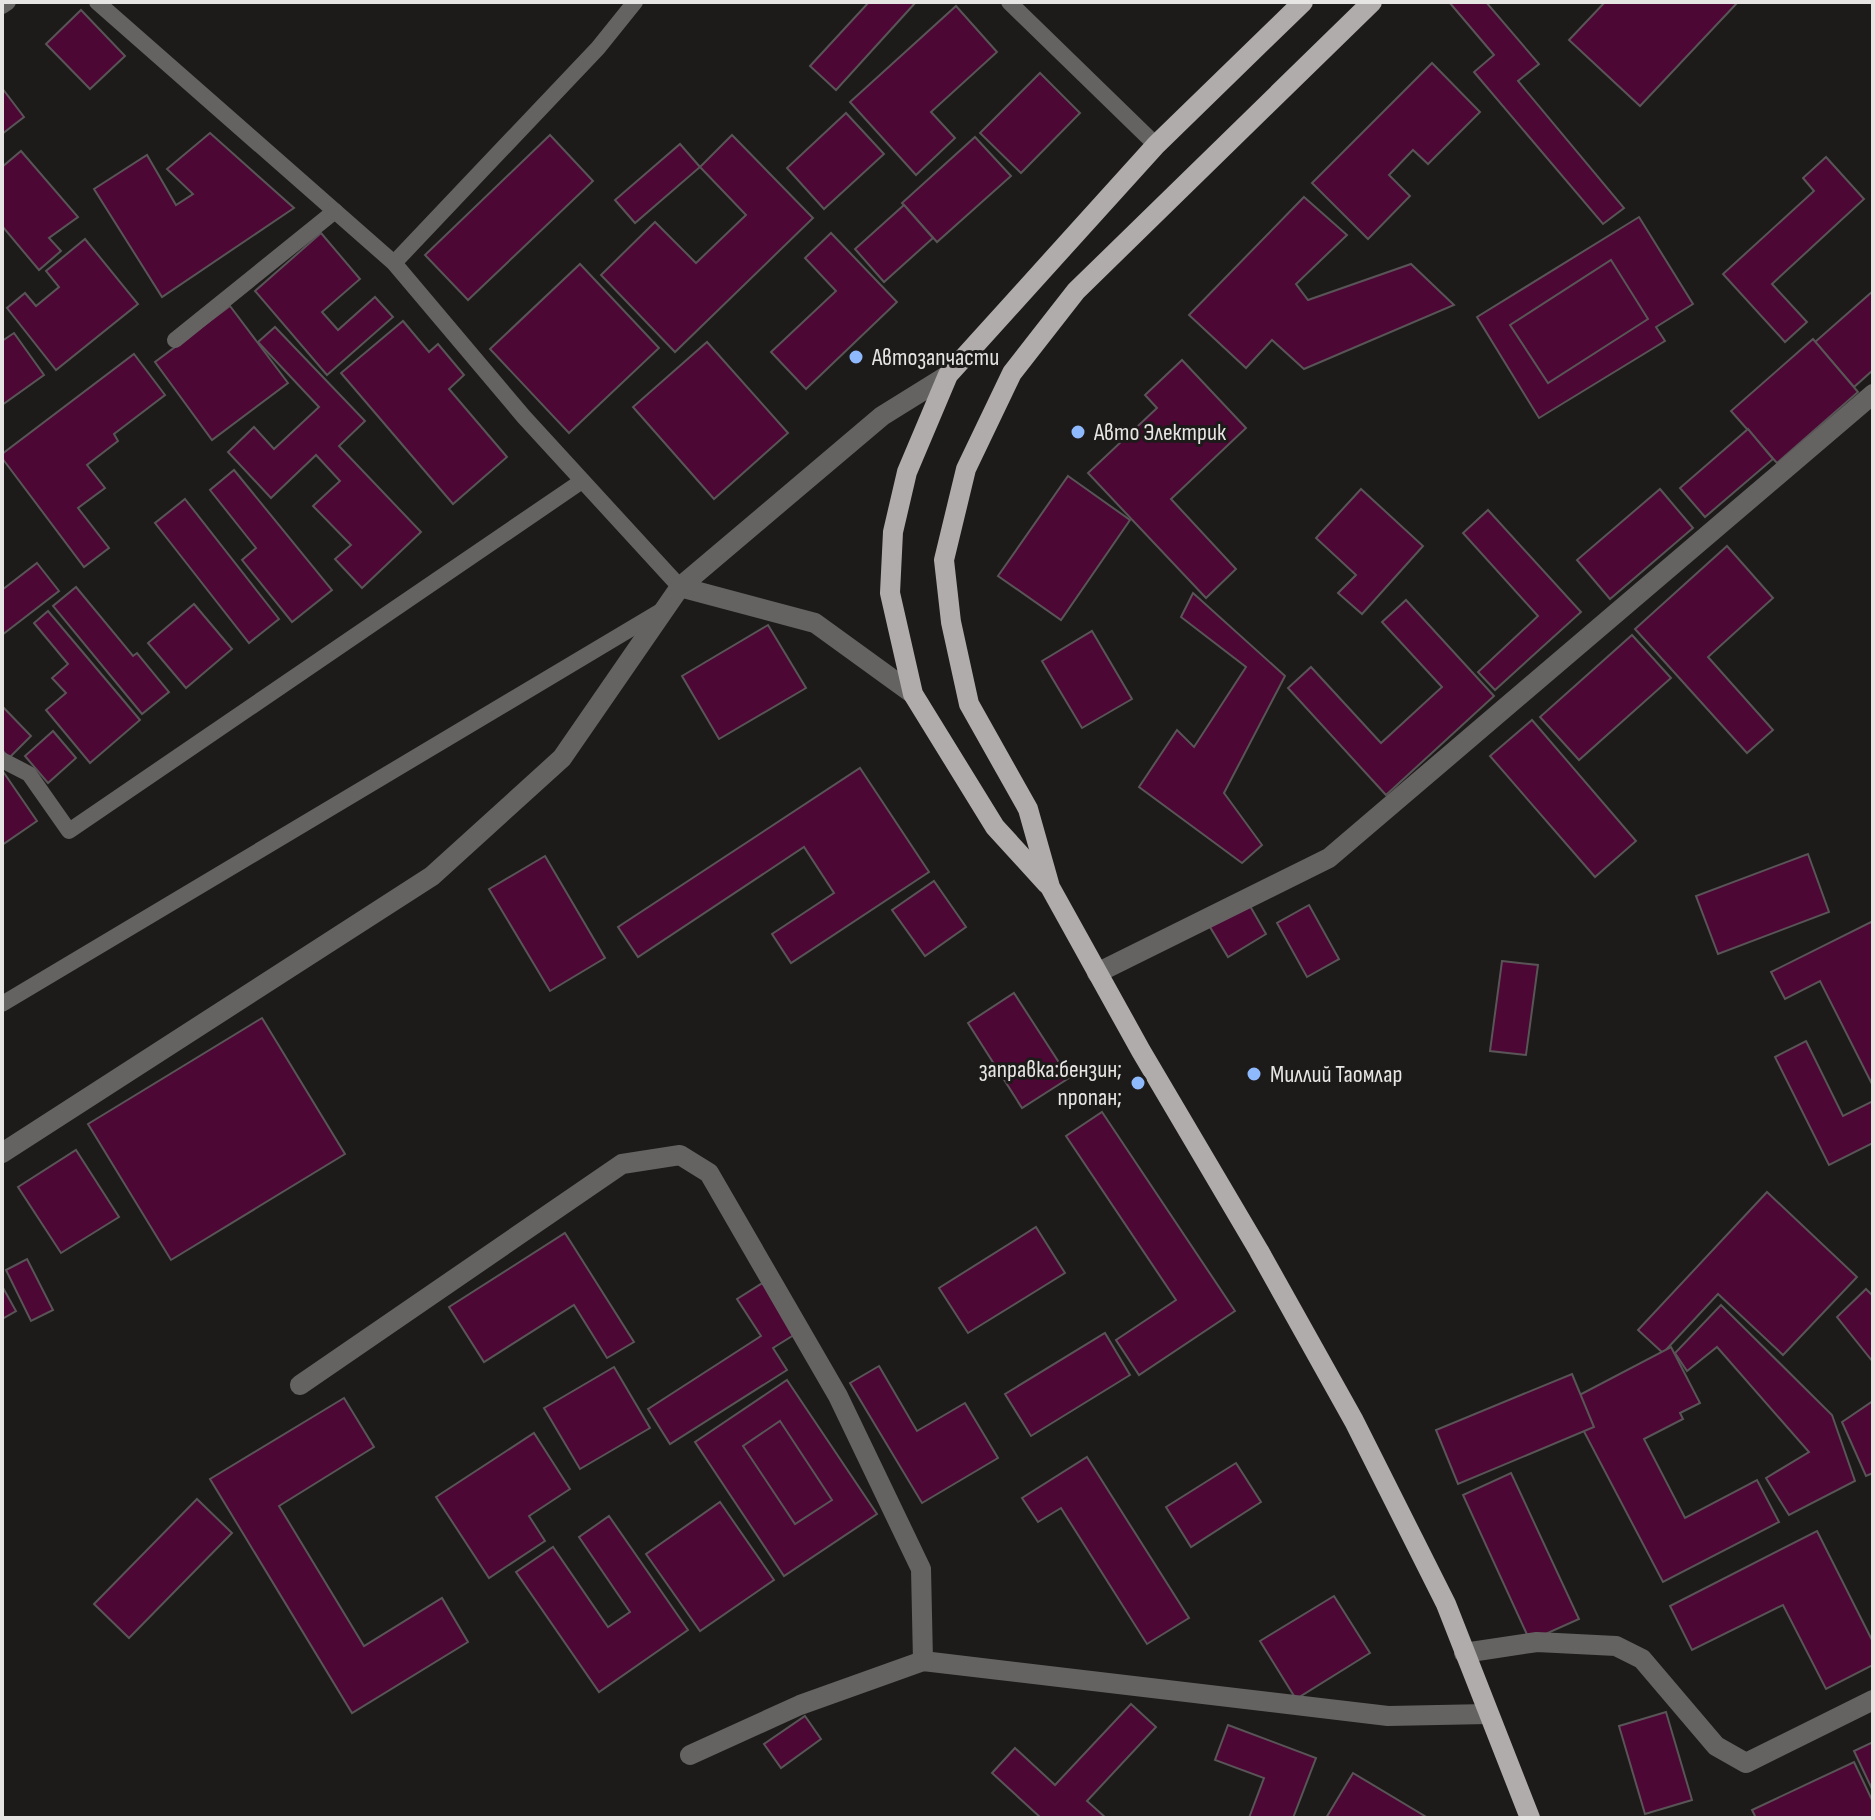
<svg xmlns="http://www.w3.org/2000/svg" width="1875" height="1820" viewBox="0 0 1875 1820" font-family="'Sofia Sans Condensed',sans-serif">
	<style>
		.building { fill: #4c0734; stroke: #595557; stroke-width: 2 }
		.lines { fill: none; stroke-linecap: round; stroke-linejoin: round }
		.service { stroke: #656362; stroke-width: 16 }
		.minor { stroke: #656362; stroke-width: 20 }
		.primary { stroke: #b0acac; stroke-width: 20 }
		.poi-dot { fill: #8eb9fd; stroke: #1d1a1a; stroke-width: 3 }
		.labels { text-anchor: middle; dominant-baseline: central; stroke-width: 6; stroke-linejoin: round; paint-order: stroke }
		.poi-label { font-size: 24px; fill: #e7e4e4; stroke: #1d1a1a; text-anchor: start }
	</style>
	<rect width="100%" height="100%" fill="#1d1a1a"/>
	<g class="building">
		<path d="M 916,2 L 836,90 L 810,66 L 869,2 Z"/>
		<path d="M 1449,2 L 1486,2 L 1539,64 L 1518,81 L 1624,208 L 1603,224 L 1474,72 L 1494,55 Z"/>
		<path d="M 1605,2 L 1738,2 L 1640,106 L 1569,40 Z"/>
		<path d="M 956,6 L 997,52 L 931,112 L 955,138 L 916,175 L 850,102 Z"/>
		<path d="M 81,10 L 125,56 L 90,89 L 46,44 Z"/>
		<path d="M 1432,63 L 1480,112 L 1428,164 L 1413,150 L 1389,175 L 1410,196 L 1368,239 L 1312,183 Z"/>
		<path d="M 1040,73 L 1080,113 L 1021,173 L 980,133 Z"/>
		<path d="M 2,88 L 24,117 L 2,134 Z"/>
		<path d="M 846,113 L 884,154 L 824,209 L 787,168 Z"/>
		<path d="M 210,133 L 294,208 L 162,297 L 94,189 L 147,155 L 176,205 L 193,194 L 167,169 Z"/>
		<path d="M 550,135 L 593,181 L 468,300 L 425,255 Z"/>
		<path d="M 732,135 L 813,218 L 675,352 L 601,275 L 655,222 L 696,263 L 746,215 L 700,167 Z"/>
		<path d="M 975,137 L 1011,176 L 937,242 L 902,203 Z"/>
		<path d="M 680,144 L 700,167 L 635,223 L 615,200 Z"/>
		<path d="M 21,151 L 78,217 L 49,238 L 61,251 L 39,270 L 2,226 L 2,167 Z"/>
		<path d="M 1826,157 L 1864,199 L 1772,284 L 1807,322 L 1785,342 L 1723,274 L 1814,191 L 1803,178 Z"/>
		<path d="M 1304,197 L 1347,235 L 1296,284 L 1308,300 L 1411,264 L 1454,305 L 1304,369 L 1272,340 L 1246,368 L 1189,315 Z"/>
		<path d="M 904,205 L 933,238 L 884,282 L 855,249 Z"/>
		<path d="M 1639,217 L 1693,304 L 1656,327 L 1665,341 L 1539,418 L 1477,317 Z"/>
		<path d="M 321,233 L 360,279 L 322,312 L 338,330 L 375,297 L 393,317 L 327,375 L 255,291 Z"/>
		<path d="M 831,233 L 897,302 L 806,389 L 771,352 L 836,291 L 805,258 Z"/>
		<path d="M 85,239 L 138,304 L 56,370 L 7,308 L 25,293 L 36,306 L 59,287 L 46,271 Z"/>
		<path d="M 1611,260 L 1648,319 L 1548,383 L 1510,325 Z"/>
		<path d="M 580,264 L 659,348 L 569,433 L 490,349 Z"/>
		<path d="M 1873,291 L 1873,370 L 1854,387 L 1815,342 Z"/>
		<path d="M 230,306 L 288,383 L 212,440 L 155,362 Z"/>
		<path d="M 403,321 L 429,352 L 438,344 L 464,375 L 449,389 L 507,457 L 453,504 L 341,373 Z"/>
		<path d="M 275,327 L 365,421 L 339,446 L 421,532 L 362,588 L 335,559 L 351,545 L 313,506 L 340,481 L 316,455 L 271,498 L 228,452 L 254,427 L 274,449 L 319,407 L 258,342 Z"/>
		<path d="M 14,333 L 44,375 L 2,405 L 2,341 Z"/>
		<path d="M 1813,339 L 1858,392 L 1777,463 L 1731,411 Z"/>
		<path d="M 707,342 L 788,433 L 714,499 L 633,407 Z"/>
		<path d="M 134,354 L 165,395 L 114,434 L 118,441 L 87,465 L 105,488 L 78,508 L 109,548 L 84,567 L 2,458 L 2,454 Z"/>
		<path d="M 1182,360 L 1246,428 L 1171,499 L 1236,569 L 1206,598 L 1088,473 L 1157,408 L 1145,395 Z"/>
		<path d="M 1748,429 L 1773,459 L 1705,517 L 1680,488 Z"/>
		<path d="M 234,470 L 332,590 L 292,622 L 242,560 L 256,548 L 210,490 Z"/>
		<path d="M 1068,476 L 1130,520 L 1061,620 L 998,576 Z"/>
		<path d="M 1361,489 L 1423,546 L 1362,614 L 1338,593 L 1356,575 L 1316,538 Z"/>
		<path d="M 1660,489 L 1693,528 L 1610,599 L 1577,560 Z"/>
		<path d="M 185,499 L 279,619 L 249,643 L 155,523 Z"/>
		<path d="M 1488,510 L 1581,612 L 1495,690 L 1478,672 L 1538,616 L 1463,533 Z"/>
		<path d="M 1727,546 L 1773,598 L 1708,657 L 1773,730 L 1747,753 L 1635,629 Z"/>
		<path d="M 37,563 L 59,591 L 2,635 L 2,590 Z"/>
		<path d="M 76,587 L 133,656 L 137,653 L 169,692 L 142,714 L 53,606 Z"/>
		<path d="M 1193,593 L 1285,676 L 1224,793 L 1262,845 L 1242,863 L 1139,787 L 1177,730 L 1194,747 L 1246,667 L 1181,617 Z"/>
		<path d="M 1406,600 L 1494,696 L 1386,795 L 1288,688 L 1311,667 L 1381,743 L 1442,687 L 1382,622 Z"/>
		<path d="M 194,604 L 232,649 L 186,688 L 148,643 Z"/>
		<path d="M 48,611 L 140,720 L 90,763 L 46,710 L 66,693 L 52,678 L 68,664 L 34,623 Z"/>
		<path d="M 768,625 L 806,688 L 719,739 L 682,676 Z"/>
		<path d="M 1092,631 L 1132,699 L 1082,728 L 1042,661 Z"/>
		<path d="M 1632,635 L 1671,678 L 1579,760 L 1540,717 Z"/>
		<path d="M 2,706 L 31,736 L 9,758 L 2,750 Z"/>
		<path d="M 1532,720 L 1636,841 L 1595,877 L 1490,756 Z"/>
		<path d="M 53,731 L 76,758 L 48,783 L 25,756 Z"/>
		<path d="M 860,768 L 929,872 L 791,963 L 772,934 L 834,893 L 804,847 L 638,957 L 618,927 Z"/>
		<path d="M 2,770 L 37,821 L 2,845 Z"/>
		<path d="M 1808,854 L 1829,912 L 1718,954 L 1696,896 Z"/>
		<path d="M 545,856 L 605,958 L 550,991 L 489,889 Z"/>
		<path d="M 934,881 L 966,927 L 925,956 L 892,910 Z"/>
		<path d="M 1246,899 L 1266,934 L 1228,957 L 1207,922 Z"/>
		<path d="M 1309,905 L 1339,959 L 1307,977 L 1277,923 Z"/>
		<path d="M 1871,922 L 1873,925 L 1873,1086 L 1820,981 L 1785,999 L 1771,972 Z"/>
		<path d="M 1502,961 L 1538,965 L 1526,1055 L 1490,1051 Z"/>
		<path d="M 1014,993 L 1069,1078 L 1022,1108 L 968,1023 Z"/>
		<path d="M 262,1018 L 345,1154 L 171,1260 L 88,1124 Z"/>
		<path d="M 1806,1041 L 1843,1116 L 1873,1101 L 1873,1143 L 1829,1165 L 1775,1057 Z"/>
		<path d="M 1102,1112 L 1235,1311 L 1139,1375 L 1116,1340 L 1176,1300 L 1066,1136 Z"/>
		<path d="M 76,1150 L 119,1217 L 61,1253 L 18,1187 Z"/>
		<path d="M 1767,1192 L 1857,1277 L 1783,1355 L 1718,1294 L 1663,1353 L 1638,1330 Z"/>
		<path d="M 1036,1227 L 1065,1273 L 968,1333 L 939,1288 Z"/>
		<path d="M 565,1233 L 634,1342 L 607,1358 L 574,1305 L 484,1362 L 449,1307 Z"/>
		<path d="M 27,1259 L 53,1310 L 31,1321 L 6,1270 Z"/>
		<path d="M 764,1282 L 797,1333 L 773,1348 L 787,1370 L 670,1444 L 648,1409 L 761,1336 L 737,1299 Z"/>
		<path d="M 2,1286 L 16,1311 L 2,1319 Z"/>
		<path d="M 1866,1289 L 1873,1296 L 1873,1362 L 1837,1317 Z"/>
		<path d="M 1721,1305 L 1832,1415 L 1855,1481 L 1789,1515 L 1766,1478 L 1809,1452 L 1717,1347 L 1687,1371 L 1675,1353 Z"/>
		<path d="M 1105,1333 L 1130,1375 L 1031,1436 L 1005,1394 Z"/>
		<path d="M 1671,1347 L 1700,1403 L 1680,1413 L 1683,1419 L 1644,1439 L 1685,1518 L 1757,1480 L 1779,1522 L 1663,1582 L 1568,1401 Z"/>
		<path d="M 879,1366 L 917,1431 L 965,1403 L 998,1458 L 922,1503 L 850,1383 Z"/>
		<path d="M 614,1367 L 650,1428 L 580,1469 L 544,1408 Z"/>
		<path d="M 1572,1374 L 1594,1427 L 1458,1484 L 1436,1430 Z"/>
		<path d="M 787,1380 L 877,1514 L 784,1576 L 695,1442 Z"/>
		<path d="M 344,1398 L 374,1447 L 279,1506 L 364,1646 L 442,1598 L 468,1642 L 352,1713 L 210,1479 Z"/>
		<path d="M 1873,1401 L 1873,1473 L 1866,1476 L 1842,1422 Z"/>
		<path d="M 780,1421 L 832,1500 L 795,1524 L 743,1446 Z"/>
		<path d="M 534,1433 L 570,1489 L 529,1516 L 545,1541 L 489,1578 L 436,1497 Z"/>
		<path d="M 1087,1457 L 1189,1618 L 1147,1644 L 1061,1508 L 1038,1522 L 1022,1498 Z"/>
		<path d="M 1236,1463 L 1261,1502 L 1191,1547 L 1166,1507 Z"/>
		<path d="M 1511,1473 L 1579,1619 L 1530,1641 L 1463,1495 Z"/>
		<path d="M 197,1499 L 232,1533 L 129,1638 L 94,1604 Z"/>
		<path d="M 720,1502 L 774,1580 L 700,1631 L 646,1554 Z"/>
		<path d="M 609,1516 L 688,1630 L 599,1692 L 516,1572 L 553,1547 L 608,1627 L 630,1612 L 579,1537 Z"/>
		<path d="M 1817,1531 L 1873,1642 L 1873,1665 L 1826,1689 L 1783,1605 L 1692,1650 L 1670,1606 Z"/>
		<path d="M 1334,1596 L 1370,1653 L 1296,1699 L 1260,1641 Z"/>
		<path d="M 1131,1704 L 1156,1727 L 1087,1801 L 1106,1818 L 1041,1818 L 992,1773 L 1015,1748 L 1055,1785 Z"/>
		<path d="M 1666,1712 L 1692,1800 L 1645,1814 L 1619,1726 Z"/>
		<path d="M 805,1716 L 821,1739 L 781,1768 L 764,1744 Z"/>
		<path d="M 1228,1725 L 1316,1758 L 1293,1818 L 1249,1818 L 1264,1778 L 1215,1760 Z"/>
		<path d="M 1873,1742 L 1873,1791 L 1854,1751 Z"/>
		<path d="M 1854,1762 L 1873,1802 L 1873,1818 L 1756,1818 L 1752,1810 Z"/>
		<path d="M 1353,1773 L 1428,1818 L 1326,1818 Z"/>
	</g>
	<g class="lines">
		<g class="service">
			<path d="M 1009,2 L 1156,145"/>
			<path d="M 2,6 L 8,2"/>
			<path d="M 394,263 L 598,48 L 635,2"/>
			<path d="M 175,340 L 335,211"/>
			<path d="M 2,760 L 29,774 L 69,831 L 582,481"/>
			<path d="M 2,1004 L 664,609 L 680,587 L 524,417 L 394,263 L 97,2"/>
		</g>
		<g class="minor">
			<path d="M 913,694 L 815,623 L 680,587 L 882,416 L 948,375"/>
			<path d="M 1097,973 L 1329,858 L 1873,394"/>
			<path d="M 2,1153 L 432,876 L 562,758 L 680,587"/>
			<path d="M 300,1385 L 622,1164 L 680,1155 L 709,1173 L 838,1396 L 921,1569 L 923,1661"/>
			<path d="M 1464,1653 L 1537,1642 L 1616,1646 L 1642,1659 L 1716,1746 L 1746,1763 L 1873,1700"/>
			<path d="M 690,1755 L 800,1705 L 923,1661 L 1388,1716 L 1488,1714"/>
		</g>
		<g class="primary">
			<path d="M 1372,2 L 1076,291 L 1012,373 L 966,469 L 944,560 L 951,622 L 969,704 L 1028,809 L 1050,887 L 1141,1051 L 1259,1251 L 1354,1421 L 1446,1604 L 1530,1818"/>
			<path d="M 1047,884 L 995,827 L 913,694 L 890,593 L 893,532 L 907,472 L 948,375 L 1156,145 L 1303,2"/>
		</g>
	</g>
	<g class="poi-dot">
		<circle cx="856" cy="357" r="8"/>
		<circle cx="1078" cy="432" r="8"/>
		<circle cx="1254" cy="1074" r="8"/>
		<circle cx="1138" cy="1083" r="8"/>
	</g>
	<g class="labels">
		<g class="poi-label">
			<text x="872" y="357">Автозапчасти</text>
			<text x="1094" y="432">Авто Электрик</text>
			<text x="1122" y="1069" text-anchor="end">заправка:бензин;<tspan x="1122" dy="28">пропан;</tspan></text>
			<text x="1270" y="1074">Миллий Таомлар</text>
		</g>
	</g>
	<rect width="1875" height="1820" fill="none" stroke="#e7e4e4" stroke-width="8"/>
</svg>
